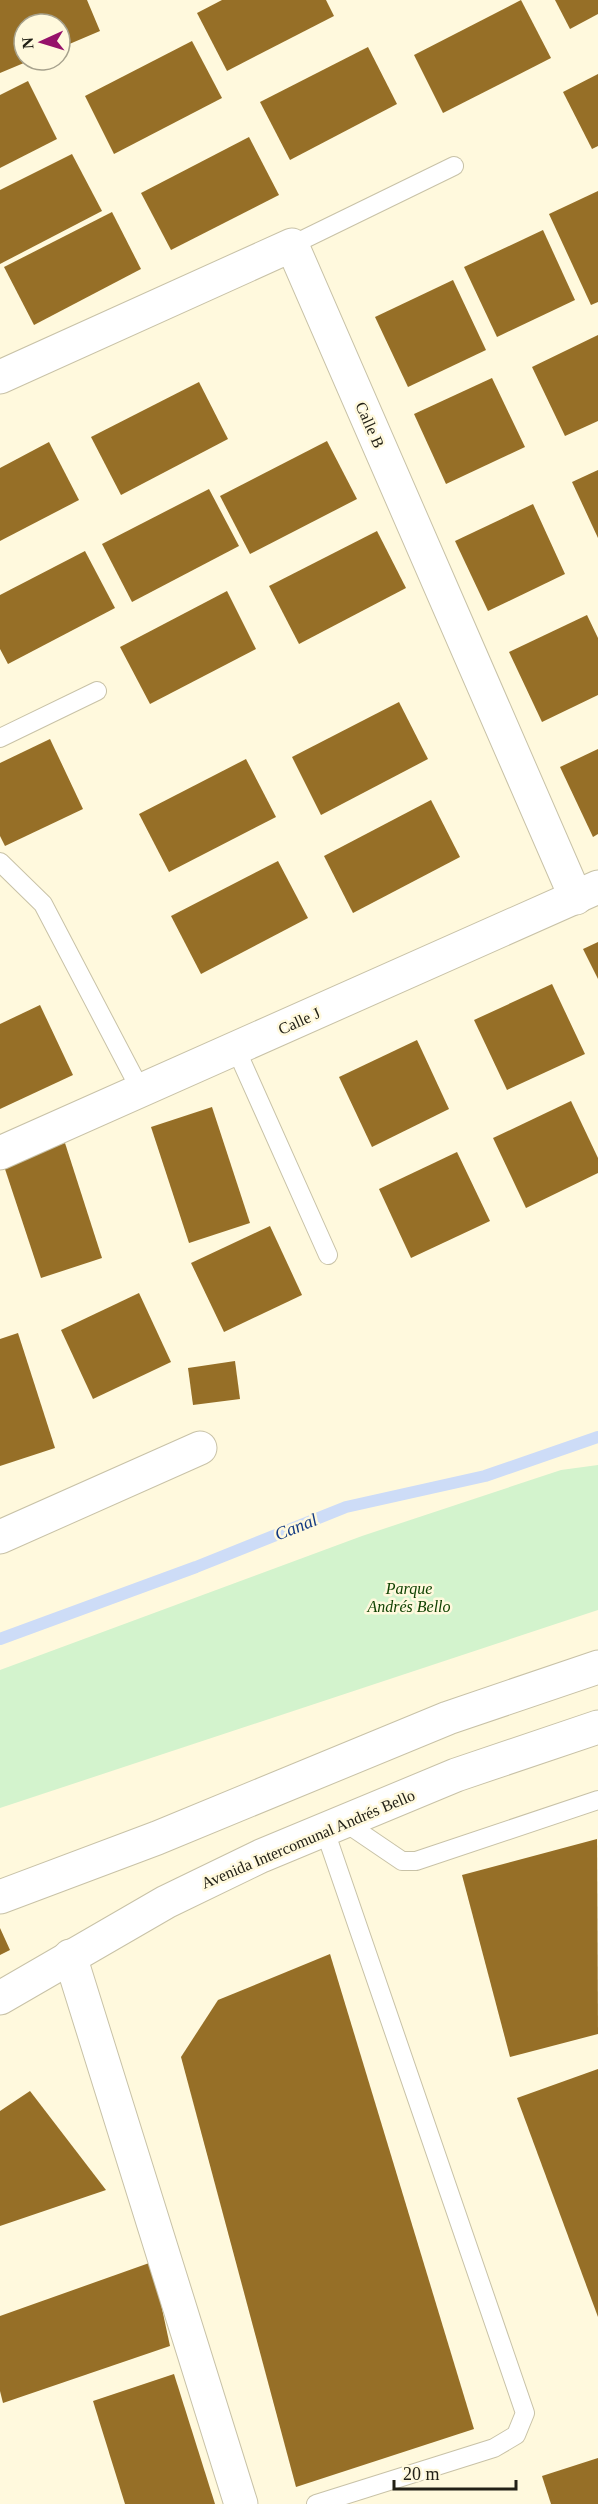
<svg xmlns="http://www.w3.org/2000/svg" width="598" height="2504" viewBox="0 0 598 2504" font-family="Georgia,serif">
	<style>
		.green { fill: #d3f3cd }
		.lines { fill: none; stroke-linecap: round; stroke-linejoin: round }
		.stream { stroke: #cddcf7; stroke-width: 12 }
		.building { fill: #966f27 }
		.service-casing { stroke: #c8c2a7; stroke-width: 20 }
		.minor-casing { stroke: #c8c2a7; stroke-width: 35 }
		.secondary-casing { stroke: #c8c2a7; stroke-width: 35 }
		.service { stroke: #fff; stroke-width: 18 }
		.minor { stroke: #fff; stroke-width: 33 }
		.secondary { stroke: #fff; stroke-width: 33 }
		.labels { text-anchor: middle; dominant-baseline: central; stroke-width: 5; stroke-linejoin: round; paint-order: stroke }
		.street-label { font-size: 16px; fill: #222016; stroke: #fff9dd }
		.park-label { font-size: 16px; font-style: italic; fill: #104202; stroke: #fff9dd }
		.water-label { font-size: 18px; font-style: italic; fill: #123a82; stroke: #fff9dd }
	</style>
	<rect width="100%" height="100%" fill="#fff9dd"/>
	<path class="green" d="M 598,1465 L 598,1610 L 0,1808 L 0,1670 L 362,1536 L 561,1470 Z"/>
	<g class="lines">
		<path class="stream" d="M 0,1639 L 196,1567 L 346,1507 L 485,1476 L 598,1437"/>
	</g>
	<g class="building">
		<path d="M 0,0 L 87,0 L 100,31 L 60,48 L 60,24 L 24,24 L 24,60 L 31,60 L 0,73 Z"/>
		<path d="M 222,0 L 326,0 L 334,16 L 227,71 L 197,13 Z"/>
		<path d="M 521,0 L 551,58 L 443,113 L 414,55 Z"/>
		<path d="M 555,0 L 598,0 L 598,14 L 570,29 Z"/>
		<path d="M 192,41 L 222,98 L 114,154 L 85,96 Z"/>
		<path d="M 368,47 L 397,104 L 290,160 L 260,102 Z"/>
		<path d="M 598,74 L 598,146 L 592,149 L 563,92 Z"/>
		<path d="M 28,81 L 57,139 L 0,168 L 0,95 Z"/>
		<path d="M 249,137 L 279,195 L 171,250 L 141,193 Z"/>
		<path d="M 72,154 L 102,211 L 0,264 L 0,190 Z"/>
		<path d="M 598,191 L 598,302 L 591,305 L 549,214 Z"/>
		<path d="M 112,212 L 141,269 L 34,325 L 4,267 Z"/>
		<path d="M 543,230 L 575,300 L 497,337 L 464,267 Z"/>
		<path d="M 453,280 L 486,350 L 408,387 L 375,317 Z"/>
		<path d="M 598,335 L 598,421 L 565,436 L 532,367 Z"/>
		<path d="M 492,378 L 525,447 L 446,484 L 414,414 Z"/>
		<path d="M 199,382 L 228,439 L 121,495 L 91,437 Z"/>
		<path d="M 327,441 L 357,499 L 250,554 L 220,496 Z"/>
		<path d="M 49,442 L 79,500 L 0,541 L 0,468 Z"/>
		<path d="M 598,470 L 598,538 L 572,482 Z"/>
		<path d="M 209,489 L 239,546 L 132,602 L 102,544 Z"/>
		<path d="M 533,504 L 565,574 L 488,611 L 455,541 Z"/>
		<path d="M 377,531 L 406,588 L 299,644 L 269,586 Z"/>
		<path d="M 85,551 L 115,608 L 8,664 L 0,649 L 0,595 Z"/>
		<path d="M 227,591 L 256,649 L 150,704 L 120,647 Z"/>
		<path d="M 587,615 L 598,638 L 598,695 L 542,722 L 509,652 Z"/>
		<path d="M 399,702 L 428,759 L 321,815 L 292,757 Z"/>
		<path d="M 50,739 L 83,809 L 5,846 L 0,836 L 0,763 Z"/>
		<path d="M 598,749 L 598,834 L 593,837 L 560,767 Z"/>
		<path d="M 246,759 L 276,817 L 169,872 L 139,814 Z"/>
		<path d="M 431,800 L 460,857 L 353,913 L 324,856 Z"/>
		<path d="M 278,861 L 308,918 L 201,974 L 171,916 Z"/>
		<path d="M 598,942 L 598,979 L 583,949 Z"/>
		<path d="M 552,984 L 585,1054 L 507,1090 L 474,1020 Z"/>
		<path d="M 40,1005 L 73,1075 L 0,1109 L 0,1024 Z"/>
		<path d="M 417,1040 L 449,1109 L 372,1147 L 339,1077 Z"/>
		<path d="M 571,1101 L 598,1158 L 598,1173 L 526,1208 L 493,1138 Z"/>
		<path d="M 212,1107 L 250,1223 L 189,1243 L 151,1127 Z"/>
		<path d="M 65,1143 L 102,1258 L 41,1278 L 3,1163 Z"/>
		<path d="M 457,1152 L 490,1221 L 411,1258 L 379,1189 Z"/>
		<path d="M 270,1226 L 302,1295 L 224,1332 L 191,1263 Z"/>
		<path d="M 139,1293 L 171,1362 L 93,1399 L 61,1330 Z"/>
		<path d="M 18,1333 L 55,1448 L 0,1466 L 0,1339 Z"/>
		<path d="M 235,1361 L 240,1399 L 193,1405 L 188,1368 Z"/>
		<path d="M 597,1839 L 598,2034 L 510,2057 L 462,1875 Z"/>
		<path d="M 0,1928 L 10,1950 L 0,1955 Z"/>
		<path d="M 330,1954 L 474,2429 L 296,2487 L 181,2057 L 218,2000 Z"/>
		<path d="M 598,2069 L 598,2317 L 517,2098 Z"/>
		<path d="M 30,2091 L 106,2190 L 0,2226 L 0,2111 Z"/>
		<path d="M 152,2262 L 170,2346 L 3,2403 L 0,2391 L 0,2316 Z"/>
		<path d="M 174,2374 L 215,2504 L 125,2504 L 93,2401 Z"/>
		<path d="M 598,2458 L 598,2504 L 551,2504 L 542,2476 Z"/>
	</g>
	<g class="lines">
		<defs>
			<g id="service">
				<path d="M 292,245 L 454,166"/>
				<path d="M 0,738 L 97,691"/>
				<path d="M 0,862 L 43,904 L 141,1091"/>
				<path d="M 236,1049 L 328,1255"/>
				<path d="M 346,1823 L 402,1861 L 416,1861 L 598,1800"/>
				<path d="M 316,2504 L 494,2448 L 516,2435 L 525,2413 L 325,1831"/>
			</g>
			<g id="minor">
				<path d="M 0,377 L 292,245 L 576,898"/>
				<path d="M 0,1153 L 598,887"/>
				<path d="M 0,1537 L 200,1448"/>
				<path d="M 70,1956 L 241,2504"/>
			</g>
			<g id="secondary">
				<path d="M 0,1897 L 157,1838 L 448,1718 L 598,1667"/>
				<path d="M 0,1998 L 166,1902 L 261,1856 L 456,1775 L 598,1727"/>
			</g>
		</defs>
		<use href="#service" class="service-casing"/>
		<use href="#minor" class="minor-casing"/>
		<use href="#secondary" class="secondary-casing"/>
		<use href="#service" class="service"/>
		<use href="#minor" class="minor"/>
		<use href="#secondary" class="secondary"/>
	</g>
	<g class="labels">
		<g class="street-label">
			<text transform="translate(370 425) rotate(66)">Calle B</text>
			<text transform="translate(299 1021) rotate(-24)">Calle J</text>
			<text transform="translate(308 1839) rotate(-23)">Avenida Intercomunal Andrés Bello</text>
		</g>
		<g class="park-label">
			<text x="409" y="1588">Parque<tspan x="409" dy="18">Andrés Bello</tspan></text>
		</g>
		<g class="water-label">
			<text transform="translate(296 1527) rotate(-22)">Canal</text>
		</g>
	</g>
	<g transform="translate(42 42) rotate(266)"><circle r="28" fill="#fff9dd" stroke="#a7a28d" stroke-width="1.5"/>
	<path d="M0-4.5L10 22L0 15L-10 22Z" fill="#96126a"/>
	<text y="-9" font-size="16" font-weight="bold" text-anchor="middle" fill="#222016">N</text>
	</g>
	<path d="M394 2480v9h122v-9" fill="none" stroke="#222016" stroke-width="3"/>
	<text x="403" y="2480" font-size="18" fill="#222016" stroke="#fff9dd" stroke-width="4.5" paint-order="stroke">20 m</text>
</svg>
